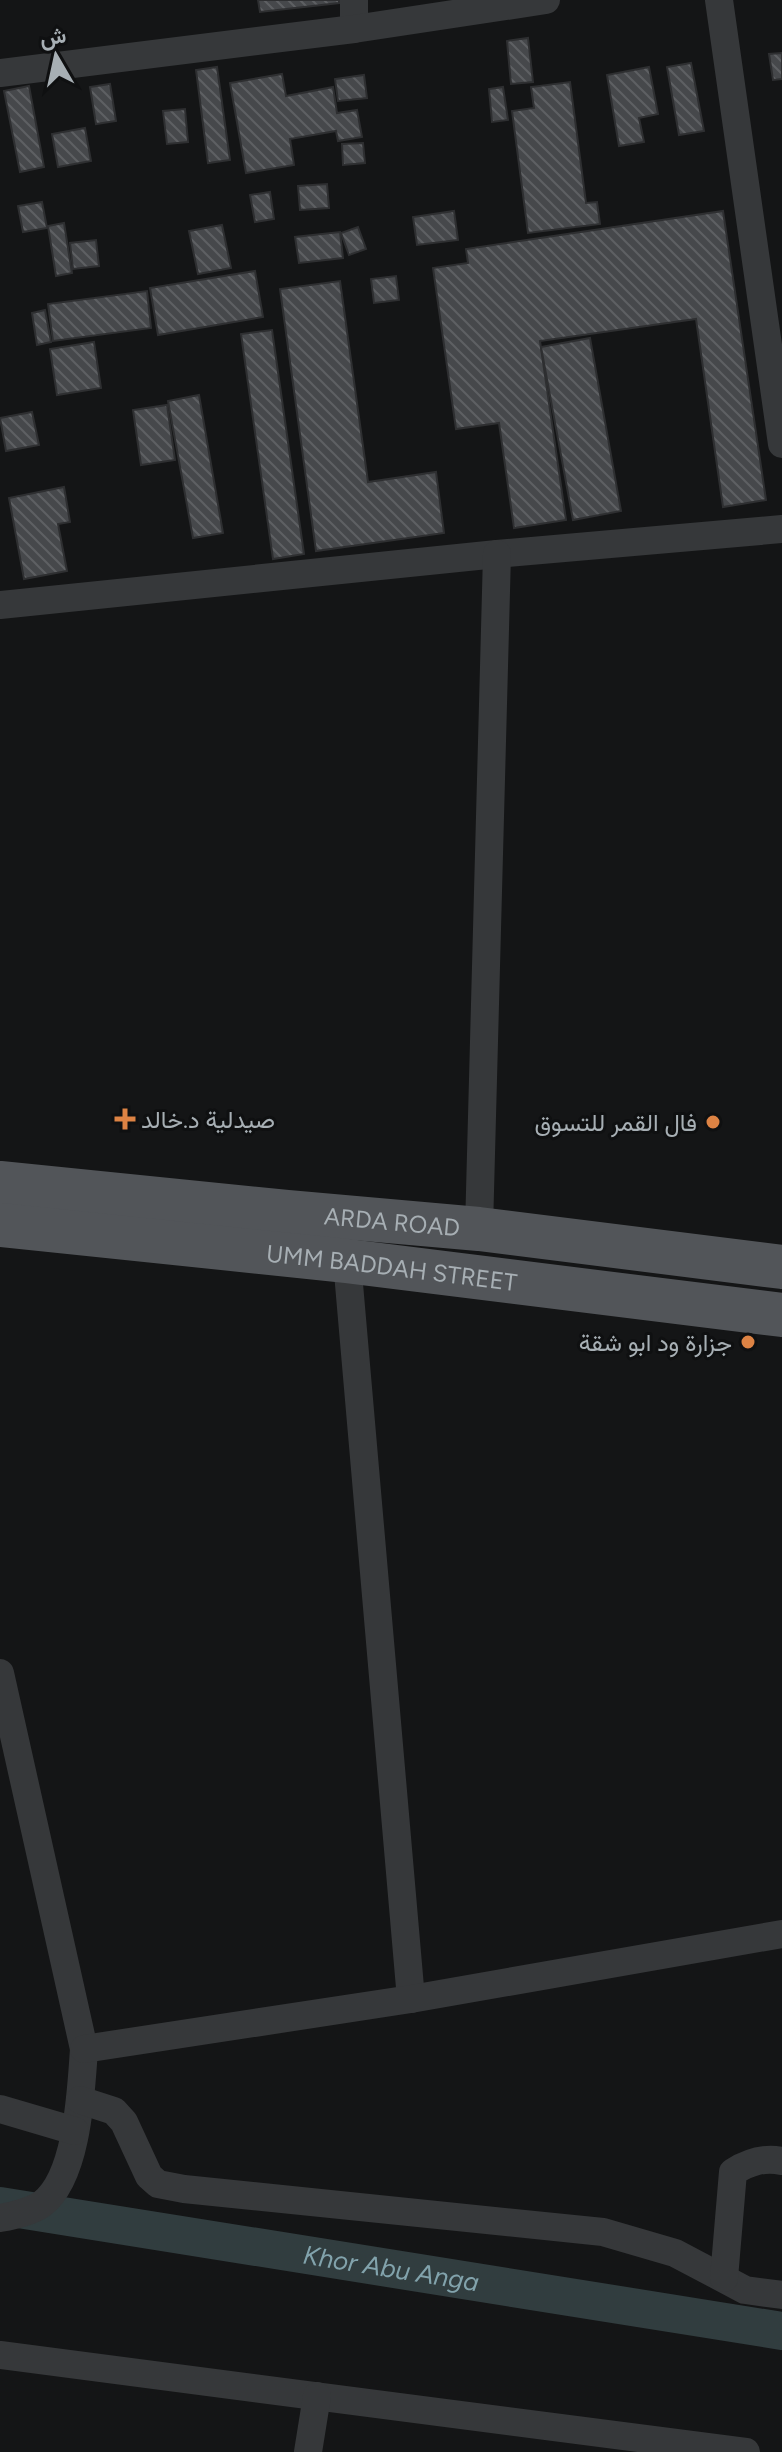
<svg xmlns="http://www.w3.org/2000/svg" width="782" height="2452" viewBox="0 0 782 2452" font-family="Figtree,Vazirmatn,sans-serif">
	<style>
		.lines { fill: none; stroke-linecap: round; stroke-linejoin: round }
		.canal { stroke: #313d3f; stroke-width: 38 }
		.building { fill: url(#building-back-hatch); stroke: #2e2f31; stroke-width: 2 }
		.minor { stroke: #36383a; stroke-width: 28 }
		.primary { stroke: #525559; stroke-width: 44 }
		.poi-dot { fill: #dd8344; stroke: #0f1011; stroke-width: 3 }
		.labels { text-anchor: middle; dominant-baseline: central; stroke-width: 6; stroke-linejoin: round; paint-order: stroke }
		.poi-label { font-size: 24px; fill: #a7afb4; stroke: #0f1011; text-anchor: end }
		.street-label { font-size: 24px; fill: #a7afb4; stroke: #0f1011 }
		.water-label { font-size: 26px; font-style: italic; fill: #82a3ac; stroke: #0f1011 }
	</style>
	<defs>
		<pattern id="building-back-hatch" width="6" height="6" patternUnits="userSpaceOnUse" patternTransform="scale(2)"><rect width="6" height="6" fill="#46484b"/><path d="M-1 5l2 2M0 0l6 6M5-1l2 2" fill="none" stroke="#5e6063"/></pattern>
	</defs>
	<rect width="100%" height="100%" fill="#141516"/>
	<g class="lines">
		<path class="canal" id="s1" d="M 0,2206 L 782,2331"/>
	</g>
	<g class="building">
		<path d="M 258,0 L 339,0 L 339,3 L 260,12 Z"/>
		<path d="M 528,38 L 533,82 L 511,84 L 507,41 Z"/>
		<path d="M 782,53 L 782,79 L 773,80 L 769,54 Z"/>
		<path d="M 691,63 L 704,131 L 679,135 L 667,67 Z"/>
		<path d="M 217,67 L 230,160 L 208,163 L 196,70 Z"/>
		<path d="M 649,67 L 658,114 L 639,118 L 644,142 L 619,146 L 607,75 Z"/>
		<path d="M 282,74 L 286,96 L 333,87 L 337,113 L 357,110 L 362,137 L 338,141 L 336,131 L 290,139 L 294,165 L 246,173 L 230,83 Z"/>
		<path d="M 364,75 L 367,98 L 338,101 L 335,79 Z"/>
		<path d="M 570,82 L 586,203 L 597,202 L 600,224 L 528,233 L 512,111 L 534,108 L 531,87 Z"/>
		<path d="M 110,84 L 116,121 L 96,124 L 90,87 Z"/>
		<path d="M 29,86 L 44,167 L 20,172 L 4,91 Z"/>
		<path d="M 503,87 L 508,120 L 492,122 L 489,89 Z"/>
		<path d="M 185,109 L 188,142 L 167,144 L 163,111 Z"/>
		<path d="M 85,128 L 91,161 L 58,167 L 52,134 Z"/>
		<path d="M 363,143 L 365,163 L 343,165 L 342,144 Z"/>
		<path d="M 327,184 L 329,208 L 300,210 L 298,186 Z"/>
		<path d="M 270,192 L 274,219 L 255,222 L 250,195 Z"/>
		<path d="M 42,202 L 47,228 L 23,232 L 18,206 Z"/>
		<path d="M 454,211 L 458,240 L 417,245 L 413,217 Z"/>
		<path d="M 723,211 L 766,500 L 723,507 L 696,319 L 540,341 L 566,520 L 514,528 L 499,423 L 456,429 L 433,268 L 468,263 L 466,249 Z"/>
		<path d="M 64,223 L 72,273 L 56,276 L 48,226 Z"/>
		<path d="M 222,225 L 231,268 L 198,274 L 189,231 Z"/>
		<path d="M 358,227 L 366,249 L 349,255 L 341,233 Z"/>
		<path d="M 340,232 L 343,258 L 299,263 L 295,237 Z"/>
		<path d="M 96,240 L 99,266 L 73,269 L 70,243 Z"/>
		<path d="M 255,271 L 263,317 L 158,335 L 150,288 Z"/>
		<path d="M 396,276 L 399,300 L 374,303 L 371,279 Z"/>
		<path d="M 340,281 L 368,482 L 436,472 L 444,533 L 316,551 L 280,289 Z"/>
		<path d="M 147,291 L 151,328 L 53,341 L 48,304 Z"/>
		<path d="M 45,310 L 51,342 L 37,345 L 32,313 Z"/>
		<path d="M 272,330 L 304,554 L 273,559 L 241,334 Z"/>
		<path d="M 590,338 L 621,511 L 573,520 L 541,347 Z"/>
		<path d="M 94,342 L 101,388 L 57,395 L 50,349 Z"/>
		<path d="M 199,395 L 223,533 L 193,538 L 168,401 Z"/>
		<path d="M 167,405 L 175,460 L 141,465 L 133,410 Z"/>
		<path d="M 32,412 L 39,445 L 6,451 L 0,418 Z"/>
		<path d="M 64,487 L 70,522 L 58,524 L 67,571 L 24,579 L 9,498 Z"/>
	</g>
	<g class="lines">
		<g class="minor">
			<path d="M 354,0 L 354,29"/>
			<path d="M 719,0 L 782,444"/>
			<path d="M 0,73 L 354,29 L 546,0"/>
			<path d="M 0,605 L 497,554 L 782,529"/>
			<path d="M 479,1229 L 497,554"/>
			<path d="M 347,1261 L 411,1999"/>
			<path d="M 0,1673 L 84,2049 C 81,2090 78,2177 42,2204 C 32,2211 12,2216 0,2218"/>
			<path d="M 84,2049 L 411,1999 L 782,1934"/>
			<path d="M 80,2100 L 114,2111 L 124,2122 L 149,2176 L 158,2184 L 184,2189 L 603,2232 L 675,2253 L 745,2290 L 782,2295"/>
			<path d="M 0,2109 L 75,2131"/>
			<path d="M 724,2278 L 733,2172 C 749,2162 764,2157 782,2161"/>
			<path d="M 0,2355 L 746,2452"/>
			<path d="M 308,2452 L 317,2396"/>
		</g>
		<g class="primary">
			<path id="s2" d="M 0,1183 L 287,1212 L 479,1229 L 782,1267"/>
			<path id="s3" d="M 0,1225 L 347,1261 L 782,1315"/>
		</g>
	</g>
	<g class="poi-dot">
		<path d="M121 1107h8v8h8v8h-8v8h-8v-8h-8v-8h8z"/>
		<circle cx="713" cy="1122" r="8"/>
		<circle cx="748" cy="1342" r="8"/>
	</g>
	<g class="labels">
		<g class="poi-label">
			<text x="141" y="1119" text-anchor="start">صيدلية د.خالد</text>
			<text x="697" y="1122">فال القمر للتسوق</text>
			<text x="732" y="1342">جزارة ود ابو شقة</text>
		</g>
		<g class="street-label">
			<text stroke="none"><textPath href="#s2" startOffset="394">ARDA ROAD</textPath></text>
			<text stroke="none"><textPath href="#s3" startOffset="394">UMM BADDAH STREET</textPath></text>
		</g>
		<g class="water-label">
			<text stroke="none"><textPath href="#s1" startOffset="396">Khor Abu Anga</textPath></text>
		</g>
	</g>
	<g transform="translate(56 56) rotate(351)" stroke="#0f1011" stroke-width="6" paint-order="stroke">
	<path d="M0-6L14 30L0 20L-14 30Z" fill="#a7afb4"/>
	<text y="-12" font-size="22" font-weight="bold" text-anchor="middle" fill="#a7afb4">ش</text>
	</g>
</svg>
